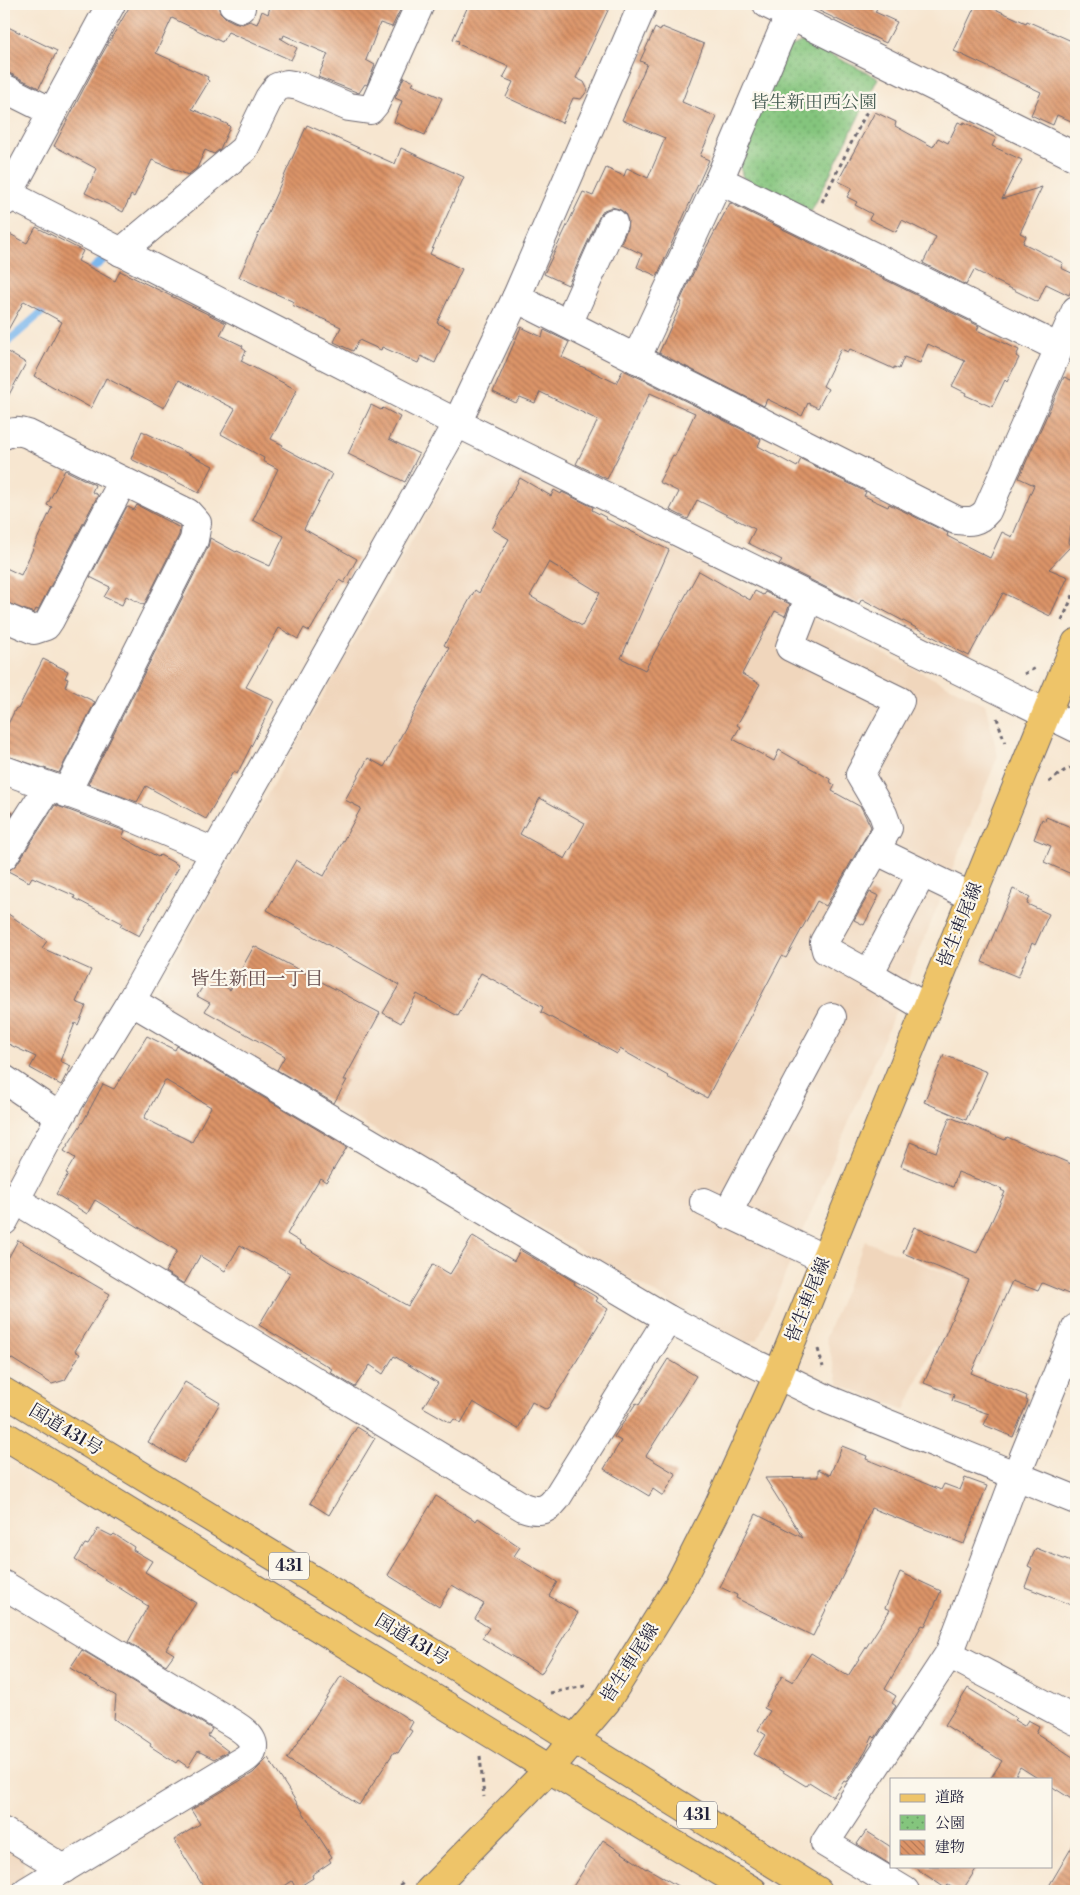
<svg xmlns="http://www.w3.org/2000/svg" width="1080" height="1895" viewBox="0 0 1080 1895" font-family="'Libre Bodoni','Noto Serif JP',serif">
	<style>
		.built { fill: #f0d6bc }
		.park { fill: url(#park-dots); stroke: #53745c }
		.lines { fill: none; stroke-linecap: round; stroke-linejoin: round }
		.stream { stroke: #7bb7ed; stroke-width: 8 }
		.building { fill: url(#building-back-hatch); fill-rule: evenodd }
		.minor-casing { stroke: #6d676f; stroke-width: 30 }
		.major-casing { stroke: #6d676f; stroke-width: 30 }
		.highway-casing { stroke: #6d676f; stroke-width: 30 }
		.path { stroke: #6d676f; stroke-width: 3; stroke-dasharray: 4 4; stroke-linecap: butt }
		.minor { stroke: #fff; stroke-width: 28 }
		.major { stroke: #eec469; stroke-width: 28 }
		.highway { stroke: #eec469; stroke-width: 28 }
		.labels { text-anchor: middle; dominant-baseline: central; stroke-width: 4.5; stroke-linejoin: round; paint-order: stroke }
		.shield { fill: #fbf7ec; stroke: #636270; stroke-width: 1 }
		.shield-label { font-size: 16px; font-weight: bold; fill: #22223b }
		.park-label { font-size: 18px; fill: #445b52; stroke: #fbf7ec }
		.street-label { font-size: 18px; fill: #22223b; stroke: #fbf7ec }
		.neighbourhood-label { font-size: 19px; fill: #634a4b; stroke: #fbf7ec }
	</style>
	<defs>
		<pattern id="park-dots" width="8" height="8" patternUnits="userSpaceOnUse" patternTransform="scale(1.25)"><rect width="8" height="8" fill="#84c57d"/><path d="M2 2h.1M6 6h.1" fill="none" stroke="#6ca068" stroke-width="1.8" stroke-linecap="round"/></pattern>
		<pattern id="building-back-hatch" width="6" height="6" patternUnits="userSpaceOnUse" patternTransform="scale(1.25)"><rect width="6" height="6" fill="#dc9468"/><path d="M-1 5l2 2M0 0l6 6M5-1l2 2" fill="none" stroke="#b27857"/></pattern>
	</defs>
	<rect width="100%" height="100%" fill="#fbf7ec"/>
	<filter id="ink" filterUnits="userSpaceOnUse"><feTurbulence type="fractalNoise" baseFrequency=".02" numOctaves="2"/><feDisplacementMap in="SourceGraphic" scale="10" xChannelSelector="R" yChannelSelector="G"/><feConvolveMatrix kernelMatrix="1 2 1 2 8 2 1 2 1" color-interpolation-filters="sRGB"/></filter>
	<filter id="wash" filterUnits="userSpaceOnUse"><feTurbulence type="fractalNoise" baseFrequency=".0096" numOctaves="4" result="noise"/><feDisplacementMap in="SourceGraphic" scale="20" xChannelSelector="R" yChannelSelector="G"/><feGaussianBlur stdDeviation="1.12" result="paint"/><feColorMatrix in="noise" values="0 0 0 0 0 0 0 0 0 0 0 0 0 0 0 0 0 1.4 0 .05"/><feComposite in="paint" operator="in"/></filter>
	<g filter="url(#wash)">
		<rect width="100%" height="100%" fill="#f7e6d0"/>
		<g class="built">
			<path d="M 478,453 L 985,704 L 998,756 L 893,1017 L 758,1339 L 742,1344 L 161,1005 L 157,988 L 458,459 Z"/>
			<path d="M 865,1241 L 965,1281 L 971,1267 L 1015,1287 L 980,1365 L 933,1346 L 905,1410 L 839,1384 L 826,1337 Z"/>
			<path d="M 4,1842 L 23,1853 L 24,1877 L 4,1889 Z"/>
		</g>
		<path class="park" d="M 803,41 L 878,78 L 811,212 L 743,178 L 738,160 L 786,49 Z"/>
		<g class="lines">
			<g class="stream">
				<path d="M 85,275 L 103,260"/>
				<path d="M 4,345 L 50,305"/>
			</g>
		</g>
		<g id="blocks">
			<g class="building">
				<path d="M 131,4 L 213,4 L 218,6 L 220,12 L 226,18 L 234,22 L 242,24 L 250,21 L 257,24 L 262,11 L 268,14 L 271,4 L 403,4 L 392,27 L 380,23 L 366,60 L 375,65 L 367,85 L 365,84 L 359,93 L 318,77 L 328,54 L 284,35 L 283,38 L 280,38 L 297,48 L 291,60 L 228,32 L 222,42 L 172,18 L 156,53 L 208,77 L 207,79 L 209,81 L 192,109 L 227,124 L 230,127 L 220,149 L 214,154 L 205,150 L 197,168 L 188,175 L 152,160 L 134,197 L 131,195 L 123,212 L 85,193 L 97,169 L 54,146 L 97,63 Z"/>
				<path d="M 469,4 L 611,4 L 576,78 L 584,82 L 588,90 L 581,99 L 573,98 L 562,123 L 506,97 L 513,82 L 503,78 L 509,67 L 458,44 L 459,41 L 453,39 Z"/>
				<path d="M 809,4 L 879,4 L 875,12 L 897,22 L 886,43 L 809,6 Z"/>
				<path d="M 976,4 L 984,4 L 1026,23 L 1027,21 L 1076,43 L 1076,123 L 1057,115 L 1053,125 L 1031,115 L 1041,92 L 954,51 Z"/>
				<path d="M 4,25 L 57,51 L 39,88 L 11,74 L 4,72 Z"/>
				<path d="M 662,27 L 704,44 L 682,102 L 717,117 L 700,156 L 709,160 L 657,276 L 637,267 L 642,254 L 621,244 L 627,229 L 628,221 L 625,213 L 619,209 L 612,207 L 604,210 L 599,217 L 568,285 L 544,274 L 583,192 L 593,196 L 606,168 L 624,176 L 627,168 L 648,178 L 665,138 L 622,120 L 647,64 L 640,61 L 655,28 L 660,31 Z"/>
				<path d="M 404,77 L 414,82 L 412,85 L 442,98 L 425,135 L 394,122 L 402,101 L 395,98 Z"/>
				<path d="M 875,112 L 896,122 L 895,126 L 933,147 L 938,138 L 948,143 L 958,122 L 963,124 L 964,122 L 996,138 L 992,146 L 1022,160 L 1002,199 L 1042,187 L 1020,233 L 1026,236 L 1023,243 L 1063,263 L 1061,268 L 1076,275 L 1076,280 L 1069,295 L 1046,284 L 1038,302 L 974,270 L 966,285 L 923,263 L 936,237 L 902,220 L 896,232 L 869,219 L 872,214 L 855,205 L 857,202 L 847,197 L 852,188 L 838,181 Z"/>
				<path d="M 307,125 L 395,164 L 401,148 L 464,177 L 430,254 L 462,269 L 437,323 L 450,329 L 435,363 L 421,356 L 418,363 L 382,347 L 381,350 L 359,340 L 353,351 L 334,342 L 341,327 L 292,305 L 294,302 L 239,277 Z"/>
				<path d="M 730,203 L 979,326 L 977,330 L 1019,350 L 1016,356 L 1019,358 L 1007,382 L 1005,380 L 992,407 L 965,395 L 966,393 L 952,386 L 965,361 L 928,344 L 920,363 L 904,357 L 899,369 L 894,367 L 894,369 L 850,349 L 848,352 L 841,349 L 823,386 L 828,389 L 818,408 L 808,403 L 802,416 L 767,399 L 764,406 L 659,353 L 682,302 L 680,301 L 697,265 Z"/>
				<path d="M 36,227 L 83,251 L 78,261 L 115,281 L 120,271 L 226,323 L 220,335 L 243,346 L 242,348 L 246,351 L 241,361 L 297,390 L 271,439 L 283,445 L 282,447 L 332,474 L 304,529 L 357,559 L 344,583 L 339,580 L 311,629 L 309,631 L 304,628 L 298,639 L 279,628 L 246,687 L 274,701 L 237,774 L 233,772 L 206,819 L 146,786 L 137,802 L 88,784 L 208,547 L 210,538 L 236,552 L 237,551 L 270,566 L 284,536 L 253,520 L 278,469 L 263,461 L 264,458 L 221,434 L 235,409 L 179,380 L 164,408 L 106,378 L 91,408 L 34,376 L 62,322 L 24,301 L 4,337 L 4,231 L 27,243 Z"/>
				<path d="M 521,327 L 542,337 L 544,330 L 569,342 L 562,357 L 616,383 L 623,370 L 646,381 L 761,439 L 758,446 L 797,467 L 801,459 L 866,492 L 864,496 L 888,507 L 889,504 L 948,533 L 947,536 L 990,558 L 1002,532 L 1012,537 L 1034,485 L 1019,478 L 1064,377 L 1076,382 L 1076,503 L 1068,542 L 1070,547 L 1049,569 L 1068,577 L 1050,616 L 1003,593 L 969,656 L 862,599 L 859,604 L 779,564 L 782,560 L 748,543 L 755,529 L 697,500 L 688,519 L 670,510 L 679,492 L 659,482 L 673,455 L 675,456 L 695,413 L 650,393 L 607,479 L 576,464 L 598,420 L 540,392 L 535,403 L 520,397 L 516,403 L 493,392 Z"/>
				<path d="M 4,350 L 26,363 L 4,404 Z"/>
				<path d="M 371,405 L 381,410 L 383,408 L 400,417 L 389,439 L 419,454 L 405,482 L 348,454 Z"/>
				<path d="M 142,431 L 213,466 L 199,493 L 131,459 Z"/>
				<path d="M 65,470 L 95,485 L 92,492 L 98,495 L 38,610 L 36,609 L 34,613 L 4,602 L 4,567 L 21,575 L 52,507 L 47,505 Z"/>
				<path d="M 520,478 L 551,496 L 554,490 L 561,494 L 562,492 L 593,507 L 592,510 L 607,518 L 606,519 L 669,550 L 621,658 L 645,670 L 699,571 L 750,600 L 755,591 L 763,595 L 765,592 L 790,604 L 785,616 L 775,611 L 742,674 L 760,684 L 737,725 L 740,727 L 733,739 L 774,761 L 779,750 L 830,779 L 831,783 L 835,785 L 832,791 L 861,807 L 871,827 L 826,906 L 817,901 L 786,958 L 782,956 L 707,1098 L 667,1077 L 668,1076 L 620,1049 L 617,1054 L 541,1012 L 543,1007 L 481,973 L 458,1016 L 417,994 L 401,1023 L 383,1013 L 399,985 L 267,910 L 296,860 L 324,876 L 361,808 L 345,800 L 368,758 L 384,767 L 449,648 L 444,645 L 475,590 L 479,593 L 509,539 L 492,529 ZM 549,562 L 600,593 L 582,626 L 530,596 ZM 540,798 L 585,823 L 565,859 L 520,834 Z"/>
				<path d="M 137,505 L 180,528 L 179,535 L 144,605 L 126,596 L 122,605 L 104,597 L 110,587 L 90,577 L 126,508 L 128,507 L 134,510 Z"/>
				<path d="M 43,659 L 68,671 L 65,678 L 68,679 L 65,687 L 95,702 L 59,773 L 4,755 L 4,732 L 16,708 L 18,709 Z"/>
				<path d="M 55,805 L 125,831 L 122,837 L 158,857 L 160,855 L 178,865 L 177,866 L 179,867 L 139,936 L 120,926 L 122,923 L 74,898 L 75,896 L 32,877 L 29,882 L 8,871 L 17,864 Z"/>
				<path d="M 4,808 L 13,813 L 4,827 Z"/>
				<path d="M 1046,817 L 1076,829 L 1076,876 L 1044,862 L 1051,846 L 1034,839 L 1042,819 L 1045,821 Z"/>
				<path d="M 1013,889 L 1030,897 L 1027,904 L 1049,914 L 1035,945 L 1032,943 L 1018,977 L 982,962 Z"/>
				<path d="M 870,892 L 879,896 L 864,925 L 854,920 Z"/>
				<path d="M 4,911 L 47,941 L 42,948 L 91,970 L 76,1002 L 86,1006 L 78,1025 L 75,1023 L 60,1061 L 71,1066 L 61,1085 L 30,1068 L 36,1057 L 4,1042 Z"/>
				<path d="M 254,946 L 380,1013 L 344,1080 L 347,1080 L 334,1103 L 277,1070 L 285,1056 L 205,1011 L 210,1003 L 197,996 L 209,976 L 230,990 Z"/>
				<path d="M 147,1036 L 175,1050 L 177,1046 L 347,1147 L 326,1182 L 320,1178 L 287,1234 L 300,1242 L 299,1243 L 331,1263 L 408,1306 L 433,1264 L 450,1274 L 473,1236 L 514,1261 L 520,1250 L 575,1282 L 574,1284 L 598,1298 L 596,1301 L 608,1309 L 547,1410 L 532,1402 L 518,1429 L 473,1402 L 461,1423 L 454,1419 L 451,1423 L 423,1407 L 438,1383 L 394,1356 L 383,1374 L 370,1365 L 355,1387 L 330,1372 L 332,1369 L 259,1325 L 290,1273 L 240,1245 L 225,1271 L 200,1256 L 184,1284 L 165,1272 L 177,1251 L 95,1200 L 87,1214 L 56,1194 L 68,1174 L 66,1173 L 75,1158 L 64,1151 L 84,1120 L 103,1084 L 114,1089 ZM 165,1080 L 211,1107 L 192,1142 L 144,1118 Z"/>
				<path d="M 944,1055 L 987,1072 L 966,1120 L 924,1102 Z"/>
				<path d="M 950,1117 L 1005,1140 L 1007,1137 L 1076,1166 L 1076,1281 L 1071,1295 L 1042,1283 L 1038,1291 L 1012,1281 L 971,1373 L 1027,1396 L 1026,1400 L 1028,1401 L 1013,1437 L 984,1425 L 989,1414 L 952,1401 L 954,1395 L 924,1383 L 969,1280 L 903,1253 L 914,1227 L 977,1253 L 1005,1192 L 1001,1190 L 1002,1189 L 958,1172 L 953,1187 L 901,1166 L 910,1142 L 936,1152 Z"/>
				<path d="M 18,1240 L 110,1294 L 75,1351 L 80,1354 L 65,1380 L 52,1384 L 9,1357 L 4,1338 L 4,1266 Z"/>
				<path d="M 668,1359 L 696,1376 L 646,1456 L 676,1474 L 663,1496 L 653,1489 L 649,1496 L 604,1469 L 621,1441 L 614,1437 L 636,1403 L 639,1405 Z"/>
				<path d="M 185,1382 L 220,1403 L 184,1463 L 148,1442 Z"/>
				<path d="M 357,1427 L 375,1438 L 329,1515 L 310,1503 Z"/>
				<path d="M 842,1446 L 867,1456 L 866,1459 L 941,1490 L 944,1484 L 960,1490 L 965,1478 L 987,1486 L 964,1544 L 871,1508 L 850,1561 L 813,1636 L 736,1598 L 737,1595 L 720,1587 L 756,1514 L 803,1538 L 765,1478 L 818,1477 L 818,1469 L 830,1475 Z"/>
				<path d="M 436,1496 L 476,1521 L 478,1518 L 520,1547 L 514,1556 L 557,1582 L 549,1596 L 578,1613 L 541,1674 L 482,1638 L 489,1628 L 475,1619 L 484,1604 L 452,1585 L 439,1607 L 388,1575 Z"/>
				<path d="M 98,1529 L 112,1536 L 114,1534 L 134,1547 L 133,1550 L 152,1561 L 145,1572 L 196,1603 L 166,1649 L 174,1654 L 166,1665 L 128,1642 L 148,1606 L 75,1560 L 85,1544 L 88,1545 Z"/>
				<path d="M 1036,1548 L 1076,1564 L 1076,1607 L 1025,1587 L 1032,1568 L 1028,1566 Z"/>
				<path d="M 900,1572 L 941,1591 L 925,1626 L 922,1625 L 885,1689 L 896,1696 L 892,1703 L 896,1706 L 875,1738 L 873,1736 L 866,1751 L 846,1782 L 844,1781 L 833,1797 L 809,1782 L 806,1786 L 754,1754 L 766,1735 L 758,1730 L 770,1711 L 764,1708 L 782,1676 L 793,1682 L 811,1653 L 848,1676 L 890,1610 L 885,1608 Z"/>
				<path d="M 82,1650 L 212,1729 L 208,1736 L 228,1751 L 214,1759 L 198,1751 L 188,1767 L 178,1760 L 176,1763 L 150,1746 L 151,1744 L 114,1719 L 116,1696 L 70,1668 Z"/>
				<path d="M 341,1676 L 413,1722 L 409,1729 L 412,1731 L 398,1753 L 394,1752 L 359,1805 L 287,1759 Z"/>
				<path d="M 968,1688 L 1016,1718 L 1014,1720 L 1024,1726 L 1028,1720 L 1039,1726 L 1036,1733 L 1076,1759 L 1076,1802 L 1051,1786 L 1051,1779 L 1039,1779 L 1020,1767 L 1014,1779 L 990,1779 L 1002,1761 L 945,1725 Z"/>
				<path d="M 268,1758 L 332,1857 L 329,1859 L 331,1862 L 312,1875 L 313,1878 L 296,1889 L 292,1881 L 277,1891 L 206,1891 L 174,1840 L 200,1824 L 191,1810 L 253,1773 Z"/>
				<path d="M 866,1831 L 891,1847 L 891,1865 L 857,1844 Z"/>
				<path d="M 603,1840 L 646,1869 L 647,1868 L 686,1891 L 570,1891 Z"/>
				<path d="M 1076,1840 L 1076,1891 L 1046,1891 Z"/>
				<path d="M 913,1866 L 978,1866 L 962,1891 L 958,1891 L 948,1885 L 945,1888 Z"/>
			</g>
		</g>
	</g>
	<g filter="url(#ink)">
		<use href="#blocks" fill-opacity="0" stroke="#6d676f" stroke-width="1"/>
		<g class="lines">
			<defs>
				<g id="minor">
					<path d="M 233,4 L 241,8"/>
					<path d="M 767,4 L 1076,157"/>
					<path d="M 4,88 L 52,112"/>
					<path d="M 719,180 L 1059,348"/>
					<path d="M 8,194 L 457,423 L 1076,728"/>
					<path d="M 4,202 L 111,4"/>
					<path d="M 121,252 L 244,149 L 269,98 L 277,87 L 287,84 L 299,86 L 349,107 L 370,110 L 375,104 L 420,4"/>
					<path d="M 516,298 L 956,520 C 970,522 978,522 987,511 L 1076,310"/>
					<path d="M 568,324 L 613,223"/>
					<path d="M 636,359 L 719,180 L 794,4"/>
					<path d="M 4,435 C 13,431 19,431 28,434 L 188,513 L 197,523 L 194,540 L 66,793"/>
					<path d="M 809,598 L 790,647 L 900,701 L 860,775 L 883,814 L 888,828 L 824,942 L 826,950 L 869,974"/>
					<path d="M 4,617 L 34,630 L 46,626 L 50,620 L 123,481"/>
					<path d="M 4,770 L 115,810 L 214,852"/>
					<path d="M 875,850 L 972,897"/>
					<path d="M 4,856 L 48,787"/>
					<path d="M 922,873 L 869,974 L 927,1008"/>
					<path d="M 131,1001 L 668,1319 L 737,1355 L 829,1400 L 1076,1500"/>
					<path d="M 4,1079 L 60,1117"/>
					<path d="M 16,1200 L 523,1507 C 537,1512 546,1512 556,1499 L 668,1319"/>
					<path d="M 704,1202 L 825,1259"/>
					<path d="M 727,1214 L 832,1017"/>
					<path d="M 4,1221 L 60,1117 L 131,1001 L 457,423 L 516,298 L 643,4"/>
					<path d="M 4,1585 L 227,1720 C 237,1726 260,1738 251,1753 C 248,1758 240,1762 235,1765 L 27,1891"/>
					<path d="M 949,1654 L 1076,1721"/>
					<path d="M 4,1832 L 64,1869"/>
					<path d="M 905,1891 L 825,1843 L 949,1654 L 1016,1476 L 1076,1328"/>
				</g>
				<path id="major" d="M 429,1891 L 549,1769 L 606,1702 L 676,1590 L 718,1507 L 778,1375 L 1047,712 L 1076,643"/>
				<g id="highway">
					<path d="M 4,1392 L 509,1699 L 818,1891"/>
					<path d="M 4,1435 L 605,1803 L 753,1891"/>
				</g>
			</defs>
			<use href="#minor" class="minor-casing"/>
			<use href="#major" class="major-casing"/>
			<use href="#highway" class="highway-casing"/>
			<g class="path">
				<path d="M 822,202 L 878,89"/>
				<path d="M 1062,621 L 1076,588"/>
				<path d="M 1024,674 L 1037,667"/>
				<path d="M 997,718 L 1005,743"/>
				<path d="M 1049,782 L 1064,771 L 1076,766"/>
				<path d="M 818,1349 L 823,1367"/>
				<path d="M 550,1693 L 585,1686"/>
				<path d="M 480,1756 L 484,1797"/>
				<path d="M 394,1891 L 403,1882"/>
			</g>
			<use href="#minor" class="minor"/>
			<use href="#major" class="major"/>
			<use href="#highway" class="highway"/>
		</g>
	</g>
	<g class="labels">
		<g class="shield">
			<rect x="269" y="1552.5" width="40" height="27" rx="4"/>
			<rect x="677" y="1801.5" width="40" height="27" rx="4"/>
		</g>
		<g class="shield-label">
			<text x="289" y="1566">431</text>
			<text x="697" y="1815">431</text>
		</g>
		<g class="park-label">
			<text x="814" y="102">皆生新田西公園</text>
		</g>
		<g class="street-label">
			<text transform="translate(960 925) rotate(-68)">皆生車尾線</text>
			<text transform="translate(808 1300) rotate(-68)">皆生車尾線</text>
			<text transform="translate(66 1430) rotate(31)">国道431号</text>
			<text transform="translate(412 1640) rotate(31)">国道431号</text>
			<text transform="translate(630 1663) rotate(-57)">皆生車尾線</text>
		</g>
		<g class="neighbourhood-label">
			<text x="257" y="979">皆生新田一丁目</text>
		</g>
	</g>
	<rect width="1080" height="1895" fill="none" stroke="#fbf7ec" stroke-width="20"/>
	<rect x="890" y="1778" width="162" height="90" fill="#fbf7ec" stroke="#a4a2a5"/>
	<rect x="900" y="1794" width="25" height="8" fill="#eec469" stroke="#a4a2a5"/>
	<text x="935" y="1802" font-size="15" fill="#22223b">道路</text>
	<rect x="900" y="1815" width="25" height="15" fill="url(#park-dots)" stroke="#a4a2a5"/>
	<text x="935" y="1828" font-size="15" fill="#22223b">公園</text>
	<rect x="900" y="1840" width="25" height="15" fill="url(#building-back-hatch)" stroke="#a4a2a5"/>
	<text x="935" y="1852" font-size="15" fill="#22223b">建物</text>
</svg>
